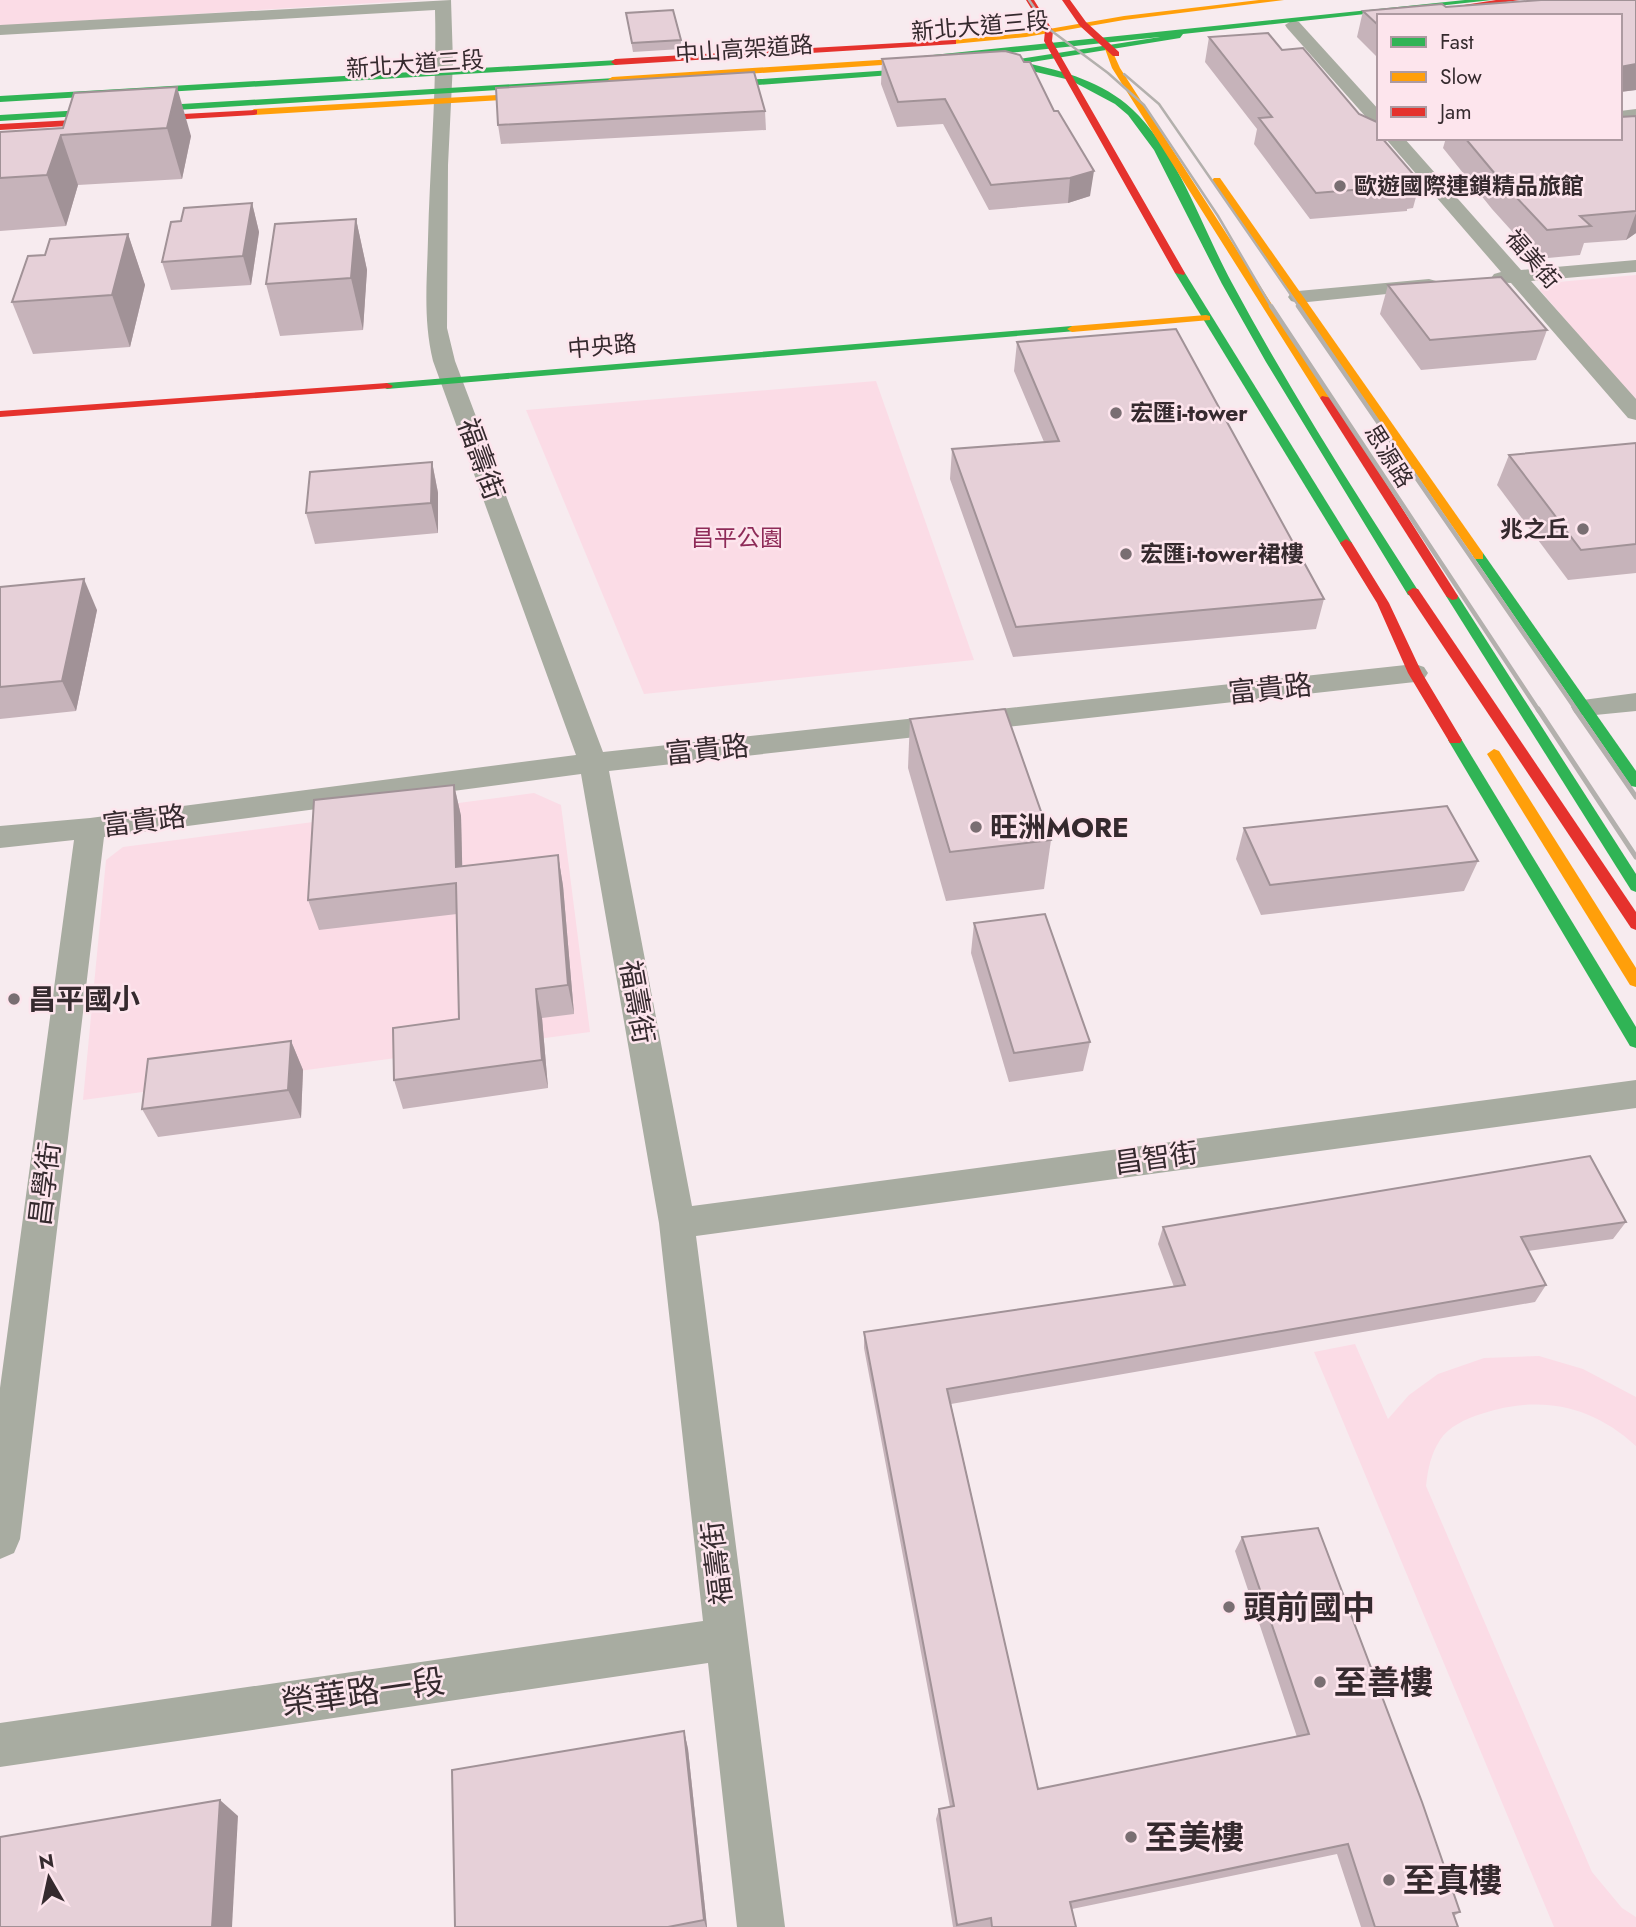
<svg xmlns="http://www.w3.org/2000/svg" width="1636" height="1927" viewBox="0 0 1636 1927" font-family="Jost,'Noto Sans TC',sans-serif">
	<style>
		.green { fill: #fbdce6 }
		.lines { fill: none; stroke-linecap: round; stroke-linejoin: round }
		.street { fill: #a8aca1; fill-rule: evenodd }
		.fast { fill: #30b455; fill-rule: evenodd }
		.slow { fill: #ff9f0a; fill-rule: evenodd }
		.jam { fill: #e5322d; fill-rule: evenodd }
		.rail-far2 { stroke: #b3b0ad; stroke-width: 2.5 }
		.rail-far1 { stroke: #b3b0ad; stroke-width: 4.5 }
		.rail { stroke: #b3b0ad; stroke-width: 5 }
		.wall { fill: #c6b3ba }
		.shaded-wall { fill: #a19297 }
		.building { fill: #e6d0d8; stroke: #a19297; stroke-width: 2 }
		.poi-dot { fill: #796e72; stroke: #fde5ed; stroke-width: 2.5 }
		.labels { text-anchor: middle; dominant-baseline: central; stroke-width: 5; stroke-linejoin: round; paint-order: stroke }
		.far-street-label { font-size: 23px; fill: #352a2e; stroke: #fde5ed }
		.far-poi-label { font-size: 23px; font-weight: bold; fill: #352a2e; stroke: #fde5ed; text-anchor: start }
		.far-park-label { font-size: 23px; fill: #8e2b58; stroke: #fde5ed }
		.street-label { font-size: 28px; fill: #352a2e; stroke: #fde5ed }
		.poi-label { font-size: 28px; font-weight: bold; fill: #352a2e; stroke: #fde5ed; text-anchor: start }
		.near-poi-label { font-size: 33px; font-weight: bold; fill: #352a2e; stroke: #fde5ed; text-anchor: start }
		.near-street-label { font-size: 33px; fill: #352a2e; stroke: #fde5ed }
	</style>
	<rect width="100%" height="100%" fill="#f7ebef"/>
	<g class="green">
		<path d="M 0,0 L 422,0 L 0,26 Z"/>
		<path d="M 1636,275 L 1636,402 L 1539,289 L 1547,283 Z"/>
		<path d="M 876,381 L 974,660 L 644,694 L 526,410 Z"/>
		<path d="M 534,793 L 561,805 L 590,1032 L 83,1100 L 106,860 L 123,847 Z"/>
		<path d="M 1355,1344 L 1388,1419 L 1409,1395 L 1438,1374 L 1484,1358 L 1539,1356 L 1583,1369 L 1636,1397 L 1636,1446 C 1590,1404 1539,1395 1481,1414 C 1467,1418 1448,1427 1440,1440 C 1431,1454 1428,1468 1426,1486 L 1592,1872 L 1622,1908 L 1636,1917 L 1636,1927 L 1554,1927 L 1314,1352 Z"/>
	</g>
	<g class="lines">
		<g class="street">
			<path d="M 451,0 L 453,62 L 448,165 L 447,328 L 455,361 L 603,752 L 1415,664 L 1424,667 L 1428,673 L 1424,679 L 1415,682 L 609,771 L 692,1206 L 1636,1080 L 1636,1108 L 696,1236 L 785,1927 L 737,1927 L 708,1663 L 0,1767 L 0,1723 L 703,1621 L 659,1223 L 581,774 L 104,837 L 20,1539 L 14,1553 L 0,1559 L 0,1388 L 74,840 L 0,848 L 0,826 L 90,818 L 576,755 L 433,361 C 423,319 427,282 428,239 C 430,163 437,87 435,10 L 0,35 L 0,25 Z"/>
			<path d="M 1293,20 L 1299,22 L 1379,110 L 1379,126 L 1373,125 L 1287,28 L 1285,25 Z"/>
			<path d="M 1636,109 L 1636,119 L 1620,121 L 1620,111 Z"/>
			<path d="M 1385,138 L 1404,138 L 1521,270 L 1636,260 L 1636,272 L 1531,281 L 1636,399 L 1636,420 L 1628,418 L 1511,283 L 1494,282 L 1491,278 L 1494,274 L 1501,272 Z"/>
			<path d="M 1429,279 L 1436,281 L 1439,285 L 1436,289 L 1298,303 L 1291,301 L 1288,297 L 1291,293 L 1298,291 Z"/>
			<path d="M 1636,693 L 1636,711 L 1585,716 L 1575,713 L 1571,707 L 1575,701 Z"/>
		</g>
		<g class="fast">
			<path d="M 1465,0 L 1492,0 L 1183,34 L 1180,38 L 1026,63 C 1064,71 1103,82 1132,109 C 1178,152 1202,228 1232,283 C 1289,389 1354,491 1419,592 L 1413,596 L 1408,595 L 1266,362 L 1222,284 L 1154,150 L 1128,115 L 1115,104 L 1070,80 L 1011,66 L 704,89 L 700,86 L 704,83 L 993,63 L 1160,37 L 894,65 L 890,62 L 894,59 Z"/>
			<path d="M 618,60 L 618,64 L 615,65 L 0,102 L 0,96 Z"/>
			<path d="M 615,78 L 616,80 L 612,83 L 0,121 L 0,115 Z"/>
			<path d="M 1176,271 L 1185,273 L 1352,543 L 1350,546 L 1342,546 L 1340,543 L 1175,273 Z"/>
			<path d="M 1072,326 L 1076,327 L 1076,331 L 387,389 L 381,386 L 387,383 Z"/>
			<path d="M 1479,552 L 1483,553 L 1636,771 L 1636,787 L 1631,786 L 1473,556 Z"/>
			<path d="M 1452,592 L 1458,596 L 1636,874 L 1636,892 L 1631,890 L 1446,596 Z"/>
			<path d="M 1455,735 L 1460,737 L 1636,1027 L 1636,1048 L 1630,1046 L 1448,740 Z"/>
		</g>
		<g class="slow">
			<path d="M 1259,0 L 1284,0 L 1124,20 L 1026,37 L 953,44 L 949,42 L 953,40 L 1026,33 L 1124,16 Z"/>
			<path d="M 1104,46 L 1111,48 L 1120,68 L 1332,398 L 1330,400 L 1320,398 L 1112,68 Z"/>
			<path d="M 894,59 L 898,62 L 897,64 L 612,83 L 608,80 L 612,77 Z"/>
			<path d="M 550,92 L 553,93 L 553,97 L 254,115 L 250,112 L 254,109 Z"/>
			<path d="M 1214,178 L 1220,178 L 1483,553 L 1483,559 L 1475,559 L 1212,180 Z"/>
			<path d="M 1206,315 L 1210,316 L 1210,320 L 1072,332 L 1067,329 L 1072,326 Z"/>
			<path d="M 1494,749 L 1499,751 L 1636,968 L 1636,987 L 1630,985 L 1487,754 Z"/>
		</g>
		<g class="jam">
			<path d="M 1026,0 L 1034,0 L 1053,31 L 1052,41 L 1185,273 L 1184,275 L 1175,273 L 1044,41 L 1045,31 Z"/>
			<path d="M 1062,0 L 1070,0 L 1086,22 L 1119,52 L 1119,56 L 1113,56 L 1080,26 Z"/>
			<path d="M 1496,0 L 1520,0 L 1442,11 L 1438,9 Z"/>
			<path d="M 953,40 L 956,40 L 956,44 L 615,65 L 611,62 L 615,59 Z"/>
			<path d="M 257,110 L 257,114 L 254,115 L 0,130 L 0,124 Z"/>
			<path d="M 387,383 L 393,386 L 391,388 L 0,417 L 0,411 Z"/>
			<path d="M 1322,396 L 1332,398 L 1458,596 L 1457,599 L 1452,600 L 1446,596 L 1320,398 Z"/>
			<path d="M 1346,539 L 1352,543 L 1389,603 L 1422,673 L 1462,740 L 1460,743 L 1450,743 L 1408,673 L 1377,603 L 1340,543 Z"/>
			<path d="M 1413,588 L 1418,589 L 1636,912 L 1636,930 L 1631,928 L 1407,592 Z"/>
		</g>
		<g class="rail-far2">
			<path d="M 1029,0 L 1049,29 L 1108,73 L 1144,105 L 1218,216 L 1272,308"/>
			<path d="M 1124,74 L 1159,104 L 1300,308"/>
		</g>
		<g class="rail-far1">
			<path d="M 1271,306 L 1539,711"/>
			<path d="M 1298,306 L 1577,711"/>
		</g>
		<g class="rail">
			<path d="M 1538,709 L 1636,857"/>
			<path d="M 1575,709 L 1636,797"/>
		</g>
	</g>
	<g class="wall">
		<path d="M 1636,0 L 1636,90 L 1620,92 L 1620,16 L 1379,16 L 1379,59 L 1357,37 L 1363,11 Z"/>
		<path d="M 626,13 L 681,40 L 681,49 L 633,52 Z"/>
		<path d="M 1209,37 L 1282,50 L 1379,138 L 1420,182 L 1413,208 L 1407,209 L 1407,211 L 1310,219 L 1254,144 L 1257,129 L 1205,62 Z"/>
		<path d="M 882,59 L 1054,111 L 1090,196 L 1068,203 L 989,210 L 943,124 L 897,127 L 881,84 Z"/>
		<path d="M 74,93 L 191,136 L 182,179 L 78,185 L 66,226 L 0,231 L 0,132 L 63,128 Z"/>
		<path d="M 765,111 L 766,130 L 501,144 L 498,125 Z"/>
		<path d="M 1636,116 L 1636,233 L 1626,240 L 1584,243 L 1580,255 L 1537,259 L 1492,209 L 1443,148 L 1446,138 L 1620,138 Z"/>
		<path d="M 252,203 L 259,232 L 251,285 L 171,290 L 162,262 L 181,221 Z"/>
		<path d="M 356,219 L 367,270 L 363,330 L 280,336 L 266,284 Z"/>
		<path d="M 128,234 L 145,285 L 130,347 L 33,354 L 12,302 Z"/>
		<path d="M 1388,285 L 1547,330 L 1536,360 L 1421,370 L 1380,314 Z"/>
		<path d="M 1017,342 L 1324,599 L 1316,629 L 1013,657 L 950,479 L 952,449 L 1044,442 L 1014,371 Z"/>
		<path d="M 1636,443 L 1636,573 L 1568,580 L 1497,485 L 1509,455 Z"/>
		<path d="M 432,462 L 438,493 L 438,533 L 315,544 L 306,513 Z"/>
		<path d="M 0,587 L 97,610 L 76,711 L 0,719 Z"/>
		<path d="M 910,719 L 1051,840 L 1044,889 L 946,901 L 908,768 Z"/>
		<path d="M 454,785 L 461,816 L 462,866 L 558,855 L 563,886 L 574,1014 L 542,1018 L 548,1088 L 403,1109 L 394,1080 L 459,1019 L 457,914 L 319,930 L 308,900 Z"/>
		<path d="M 1244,828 L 1478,861 L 1464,891 L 1261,915 L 1236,859 Z"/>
		<path d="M 974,923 L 1090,1042 L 1083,1071 L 1009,1082 L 971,953 Z"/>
		<path d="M 291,1041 L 303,1070 L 301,1118 L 158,1137 L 142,1109 Z"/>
		<path d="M 1626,1222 L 1613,1239 L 1528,1251 L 1546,1285 L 1535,1302 L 951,1404 L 1038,1789 L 1297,1737 L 1235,1551 L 1242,1537 L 1460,1912 L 1454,1916 L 1458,1927 L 1361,1927 L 1337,1854 L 1072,1909 L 1076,1927 L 953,1927 L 936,1819 L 939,1809 L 950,1807 L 864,1348 L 864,1332 L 1174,1287 L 1158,1244 L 1163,1227 Z"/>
		<path d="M 684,1731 L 688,1749 L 707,1927 L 455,1927 Z"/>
	</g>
	<g class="shaded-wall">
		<path d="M 1636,64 L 1636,90 L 1620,92 L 1620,67 Z"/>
		<path d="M 177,87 L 191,136 L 182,179 L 167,128 Z"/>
		<path d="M 61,135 L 78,185 L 66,226 L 47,175 Z"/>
		<path d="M 1094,171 L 1090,196 L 1068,203 L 1070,178 Z"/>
		<path d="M 252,203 L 259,232 L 251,285 L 243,256 Z"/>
		<path d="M 1636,213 L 1636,233 L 1626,240 Z"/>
		<path d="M 356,219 L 367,270 L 363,330 L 351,278 Z"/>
		<path d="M 128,234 L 145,285 L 130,347 L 112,295 Z"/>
		<path d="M 432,462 L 438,493 L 438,533 L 431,503 Z"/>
		<path d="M 84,579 L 97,610 L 76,711 L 62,681 Z"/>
		<path d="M 454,785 L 461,816 L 463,897 L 456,867 Z"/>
		<path d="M 558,855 L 563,886 L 574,1014 L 568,985 Z"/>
		<path d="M 536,989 L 542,1018 L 548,1088 L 542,1060 Z"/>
		<path d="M 291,1041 L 303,1070 L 301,1118 L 288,1090 Z"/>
		<path d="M 684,1731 L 688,1749 L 707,1927 L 706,1927 L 704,1920 Z"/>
		<path d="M 220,1800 L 238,1816 L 232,1927 L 212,1927 Z"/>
	</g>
	<g class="building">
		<path d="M 1541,0 L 1636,0 L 1636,64 L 1620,67 L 1620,16 L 1379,16 L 1379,26 L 1363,11 L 1442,4 L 1446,7 Z"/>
		<path d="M 673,10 L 681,40 L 632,43 L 626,13 Z"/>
		<path d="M 1268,33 L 1282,50 L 1303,48 L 1359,114 L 1379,123 L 1379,138 L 1382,138 L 1420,182 L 1412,183 L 1414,185 L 1316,193 L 1259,118 L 1272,117 L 1209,37 Z"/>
		<path d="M 1005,51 L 1020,55 L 1024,62 L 1030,62 L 1054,111 L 1058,111 L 1094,171 L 1070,178 L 991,185 L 945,99 L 898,102 L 882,59 Z"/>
		<path d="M 754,72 L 765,111 L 498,125 L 496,88 Z"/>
		<path d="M 177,87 L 167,128 L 61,135 L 47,175 L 0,178 L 0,132 L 63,128 L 74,93 Z"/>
		<path d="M 1636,116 L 1636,211 L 1580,216 L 1591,226 L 1547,230 L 1501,181 L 1465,138 L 1620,138 L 1620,117 Z"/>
		<path d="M 252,203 L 243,256 L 162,262 L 171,222 L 181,221 L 184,208 Z"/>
		<path d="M 356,219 L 351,278 L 266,284 L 275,224 Z"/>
		<path d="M 128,234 L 112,295 L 12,302 L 28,256 L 45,255 L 50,239 Z"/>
		<path d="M 1501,277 L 1547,330 L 1430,340 L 1388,285 Z"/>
		<path d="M 1176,329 L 1324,599 L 1016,627 L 952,449 L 1059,441 L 1017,342 Z"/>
		<path d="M 1636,443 L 1636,544 L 1581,550 L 1509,455 Z"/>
		<path d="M 432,462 L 431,503 L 306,513 L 310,472 Z"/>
		<path d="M 84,579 L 62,681 L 0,687 L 0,587 Z"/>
		<path d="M 1005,709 L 1051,840 L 950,852 L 910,719 Z"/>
		<path d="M 454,785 L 456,867 L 558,855 L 568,985 L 536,989 L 542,1060 L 394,1080 L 393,1028 L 459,1019 L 456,883 L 308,900 L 314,800 Z"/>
		<path d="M 1447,806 L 1478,861 L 1270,885 L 1244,828 Z"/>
		<path d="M 1045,914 L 1090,1042 L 1014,1053 L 974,923 Z"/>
		<path d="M 291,1041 L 288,1090 L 142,1109 L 148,1059 Z"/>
		<path d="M 1590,1156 L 1626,1222 L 1521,1237 L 1546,1285 L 947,1389 L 1038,1789 L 1309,1734 L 1242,1537 L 1318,1528 L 1422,1802 L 1460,1912 L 1453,1913 L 1458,1927 L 1375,1927 L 1348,1844 L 1070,1902 L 1076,1927 L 992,1927 L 991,1918 L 957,1925 L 939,1809 L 954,1806 L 864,1332 L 1185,1285 L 1163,1227 Z"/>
		<path d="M 684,1731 L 704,1920 L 668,1927 L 455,1927 L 452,1770 Z"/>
		<path d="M 220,1800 L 212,1927 L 0,1927 L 0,1837 Z"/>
	</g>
	<g class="poi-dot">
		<circle cx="1340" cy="186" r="7"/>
		<circle cx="1116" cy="413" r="7"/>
		<circle cx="1583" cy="529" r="7"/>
		<circle cx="1126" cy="554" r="7"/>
		<circle cx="976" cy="827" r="7"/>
		<circle cx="14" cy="999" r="7"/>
		<circle cx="1229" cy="1607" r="7"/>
		<circle cx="1320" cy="1682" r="7"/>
		<circle cx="1131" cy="1837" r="7"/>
		<circle cx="1389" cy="1880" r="7"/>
	</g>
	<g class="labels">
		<g class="far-street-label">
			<text transform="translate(980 26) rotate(-5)">新北大道三段</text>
			<text transform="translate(744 49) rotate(-4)">中山高架道路</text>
			<text transform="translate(415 64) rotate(-4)">新北大道三段</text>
			<text transform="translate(1533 259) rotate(49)">福美街</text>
			<text transform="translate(602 346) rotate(-5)">中央路</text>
			<text transform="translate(1389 456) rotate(58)">思源路</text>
		</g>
		<g class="far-poi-label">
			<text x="1354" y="186">歐遊國際連鎖精品旅館</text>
			<text x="1130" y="413">宏匯i-tower</text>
			<text x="1569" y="529" text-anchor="end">兆之丘</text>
			<text x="1140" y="554">宏匯i-tower裙樓</text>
		</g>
		<g class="far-park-label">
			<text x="737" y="538">昌平公園</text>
		</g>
		<g class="street-label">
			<text transform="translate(481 459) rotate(70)">福壽街</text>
			<text transform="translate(1270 689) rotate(-6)">富貴路</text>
			<text transform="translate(707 750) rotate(-6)">富貴路</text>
			<text transform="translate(144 821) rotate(-7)">富貴路</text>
			<text transform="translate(637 1002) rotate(80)">福壽街</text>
			<text transform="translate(1156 1158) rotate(-8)">昌智街</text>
			<text transform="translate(45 1184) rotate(-83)">昌學街</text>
			<text transform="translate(717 1563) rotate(-97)">福壽街</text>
		</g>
		<g class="poi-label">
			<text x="990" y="827">旺洲MORE</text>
			<text x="28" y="999">昌平國小</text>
		</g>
		<g class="near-poi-label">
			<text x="1243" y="1607">頭前國中</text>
			<text x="1334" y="1682">至善樓</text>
			<text x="1145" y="1837">至美樓</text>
			<text x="1403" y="1880">至真樓</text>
		</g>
		<g class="near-street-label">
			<text transform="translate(363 1692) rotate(-8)">榮華路一段</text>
		</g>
	</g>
	<rect x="1377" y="14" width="245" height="126" fill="#fde5ed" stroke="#ad9aa1" stroke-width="2"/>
	<rect x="1391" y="37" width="35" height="10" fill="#30b455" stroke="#ad9aa1" stroke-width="2"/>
	<text x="1440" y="49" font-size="21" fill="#352a2e">Fast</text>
	<rect x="1391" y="72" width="35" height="10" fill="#ff9f0a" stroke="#ad9aa1" stroke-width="2"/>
	<text x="1440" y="84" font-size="21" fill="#352a2e">Slow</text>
	<rect x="1391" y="107" width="35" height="10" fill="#e5322d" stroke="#ad9aa1" stroke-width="2"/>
	<text x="1440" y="119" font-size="21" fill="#352a2e">Jam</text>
	<g transform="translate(49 1878) rotate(351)" stroke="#fde5ed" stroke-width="5" paint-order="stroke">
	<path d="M0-5L12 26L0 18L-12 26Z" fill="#352a2e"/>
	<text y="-10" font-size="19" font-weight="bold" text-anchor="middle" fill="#352a2e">N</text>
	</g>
</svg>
